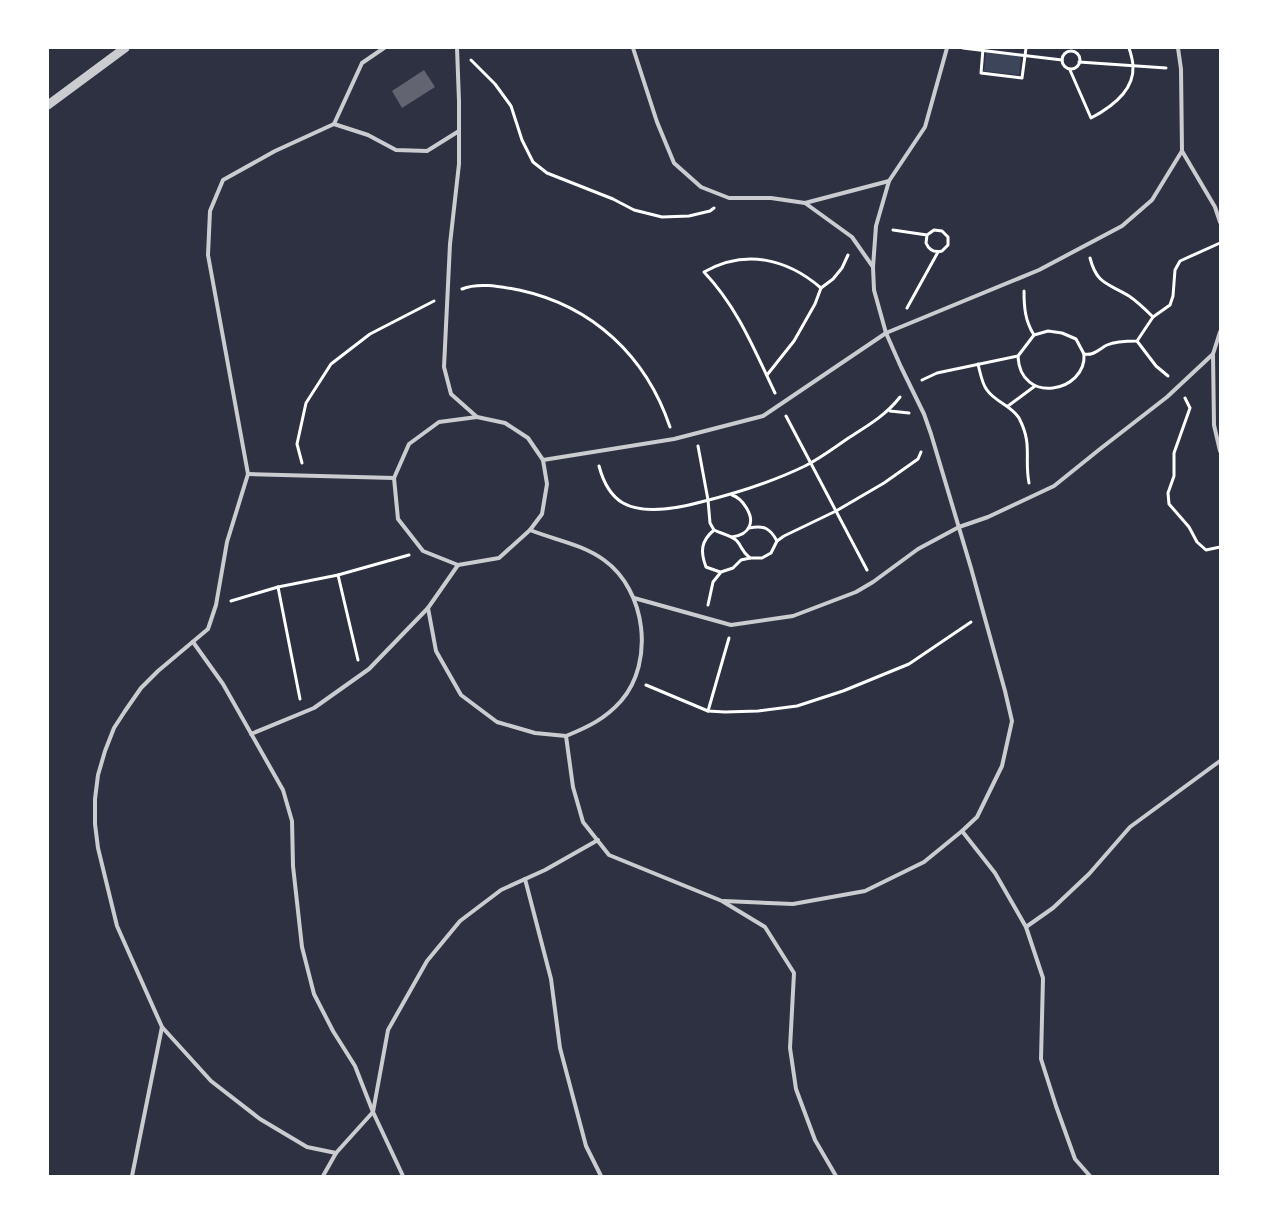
<svg xmlns="http://www.w3.org/2000/svg" width="1268" height="1224" viewBox="0 0 1268 1224" font-family="'Fira Sans',sans-serif">
	<style>
		.green { fill: #3c4559 }
		.building { fill: #626471 }
		.lines { fill: none; stroke-linecap: round; stroke-linejoin: round }
		.path { stroke: #fff; stroke-width: 3 }
		.service { stroke: #caccd0; stroke-width: 4 }
		.tertiary { stroke: #caccd0; stroke-width: 9 }
	</style>
	<rect width="100%" height="100%" fill="#2d3142"/>
	<path class="green" d="M 986,52 L 1021,56 L 1019,75 L 984,71 Z"/>
	<path class="building" d="M 424,70 L 435,87 L 402,108 L 392,91 Z"/>
	<g class="lines">
		<g class="path">
			<path d="M 963,48 L 1062,60"/>
			<path d="M 983,49 L 981,73 L 1022,78 L 1026,48"/>
			<circle cx="1071" cy="60" r="9"/>
			<path d="M 471,60 L 495,84 L 511,106 L 522,140 L 533,162 L 547,173 L 613,199 L 634,210 L 662,217 L 689,216 L 710,211 L 714,208"/>
			<path d="M 1079,62 L 1166,68"/>
			<path d="M 1070,70 L 1091,118 C 1110,108 1134,92 1133,67 C 1133,61 1131,54 1129,48"/>
			<path d="M 893,230 L 927,235 L 934,230 L 942,231 L 948,237 L 948,245 L 942,251 C 934,253 929,250 926,243 L 927,235"/>
			<path d="M 1090,258 C 1097,285 1108,283 1129,296 C 1138,302 1146,310 1153,317"/>
			<path d="M 462,289 C 479,282 502,287 519,290 C 593,306 646,356 670,427"/>
			<path d="M 1024,291 C 1024,307 1025,321 1034,335"/>
			<path d="M 907,308 L 938,252"/>
			<path d="M 1137,341 L 1156,366 L 1168,376"/>
			<path d="M 1018,356 C 1020,406 1087,392 1084,354"/>
			<path d="M 978,364 C 980,372 982,384 987,390 C 995,402 1011,405 1019,418 C 1033,445 1024,457 1029,483"/>
			<path d="M 767,375 L 794,341 L 815,304 L 821,288 L 833,279 L 842,268 L 848,255"/>
			<path d="M 922,380 L 937,373 L 1018,356 L 1034,335 L 1048,331 L 1062,333 L 1076,339 L 1084,354 C 1094,356 1099,349 1107,345 C 1116,341 1128,341 1137,341 L 1153,317 L 1170,305 L 1173,296 L 1175,270 L 1180,261 L 1220,243"/>
			<path d="M 775,393 C 754,349 738,308 704,272 C 745,249 786,258 821,288"/>
			<path d="M 1185,398 L 1190,408 L 1174,453 L 1174,476 L 1168,493 L 1169,504 L 1189,527 L 1197,542 L 1206,550 L 1220,547"/>
			<path d="M 1008,406 L 1035,386"/>
			<path d="M 890,411 L 909,413"/>
			<path d="M 786,416 L 867,570"/>
			<path d="M 698,446 L 708,500 L 710,523 L 714,530 C 722,534 731,535 737,541 C 743,548 741,551 750,558"/>
			<path d="M 302,463 L 297,444 L 306,403 L 331,364 L 370,334 L 434,301"/>
			<path d="M 599,466 C 603,481 609,495 623,503 C 645,515 679,508 701,502 C 737,493 772,482 805,466 C 821,458 835,447 850,437 C 869,425 886,415 900,397"/>
			<path d="M 732,495 C 742,498 755,516 749,527 C 746,534 739,536 732,537"/>
			<path d="M 749,528 C 764,525 770,528 777,541"/>
			<path d="M 714,530 C 701,541 700,551 706,567 L 720,572"/>
			<path d="M 338,575 L 358,660"/>
			<path d="M 278,587 L 300,699"/>
			<path d="M 231,601 L 278,587 L 338,575 L 409,555"/>
			<path d="M 708,605 L 713,582 L 721,572 L 733,568 L 741,560 L 750,558 L 762,558 L 771,553 L 777,541 L 784,536 L 836,511 L 884,483 L 918,459 L 921,452"/>
			<path d="M 646,685 L 708,711 L 725,712 L 758,711 L 797,706 L 843,691 L 909,664 L 971,622"/>
			<path d="M 708,711 L 729,638"/>
		</g>
		<g class="service">
			<path d="M 457,48 L 459,101 L 459,164 L 450,244 L 444,367 L 451,394 L 477,417 L 505,423 L 528,438 L 543,460 L 547,484 L 542,514 L 530,530 C 555,540 582,544 604,560 C 646,590 655,662 621,701 C 605,719 588,727 566,736 L 573,787 L 583,822 L 609,855 L 722,901 L 765,927 L 794,973 L 790,1048 L 796,1089 L 815,1140 L 836,1176"/>
			<path d="M 633,48 L 657,122 L 674,163 L 701,187 L 729,198 L 771,198 L 805,203 L 852,237 L 873,267"/>
			<path d="M 1178,48 L 1181,69 L 1182,151 L 1215,207 L 1220,222"/>
			<path d="M 334,124 L 368,135 L 396,150 L 427,151 L 459,131"/>
			<path d="M 805,203 L 889,181"/>
			<path d="M 1220,332 L 1213,354 L 1214,425 L 1220,451"/>
			<path d="M 477,417 L 439,422 L 409,444 L 394,478 L 398,519 L 423,551 L 458,565 L 499,558 L 530,530"/>
			<path d="M 543,460 L 674,439 L 763,416 L 886,333 L 1039,270 L 1122,226 L 1152,200 L 1182,151"/>
			<path d="M 248,474 L 394,478"/>
			<path d="M 634,598 L 731,625 L 793,616 L 856,592 L 873,582 L 918,549 L 959,527 L 988,517 L 1054,486 L 1100,449 L 1167,397 L 1213,354"/>
			<path d="M 428,608 L 436,651 L 461,695 L 497,722 L 535,733 L 566,736"/>
			<path d="M 193,642 L 223,684 L 283,790 L 292,821 L 293,866 L 302,947 L 314,994 L 333,1031 L 355,1066 L 373,1112 L 403,1176"/>
			<path d="M 251,734 L 314,708 L 369,669 L 428,608 L 458,565"/>
			<path d="M 962,831 L 995,873 L 1026,927 L 1043,978 L 1041,1059 L 1056,1106 L 1075,1159 L 1090,1176"/>
			<path d="M 525,879 L 551,979 L 560,1048 L 586,1146 L 601,1176"/>
			<path d="M 724,901 L 793,904 L 865,891 L 924,862 L 962,831 L 977,817 L 1002,766 L 1012,721 L 1005,691 L 971,568 L 931,434 L 924,414 L 901,367 L 886,333 L 874,290 L 873,267 L 876,226 L 889,181 L 925,127 L 947,48"/>
			<path d="M 1026,927 L 1053,908 L 1089,874 L 1130,827 L 1220,761"/>
			<path d="M 162,1027 L 211,1081 L 260,1119 L 307,1147 L 336,1153"/>
			<path d="M 132,1176 L 162,1027 L 117,926 L 98,848 L 95,824 L 95,799 L 98,775 L 105,751 L 114,728 L 125,711 L 141,688 L 158,671 L 208,629 L 216,605 L 227,542 L 248,474 L 208,255 L 210,211 L 223,180 L 275,151 L 334,124 L 362,63 L 384,48"/>
			<path d="M 323,1176 L 336,1153 L 373,1112 L 388,1030 L 427,961 L 460,921 L 501,890 L 545,870 L 598,840"/>
		</g>
		<path class="tertiary" d="M 48,105 L 125,48"/>
	</g>
	<rect width="1268" height="1224" fill="none" stroke="#ffffff" stroke-width="98"/>
</svg>
